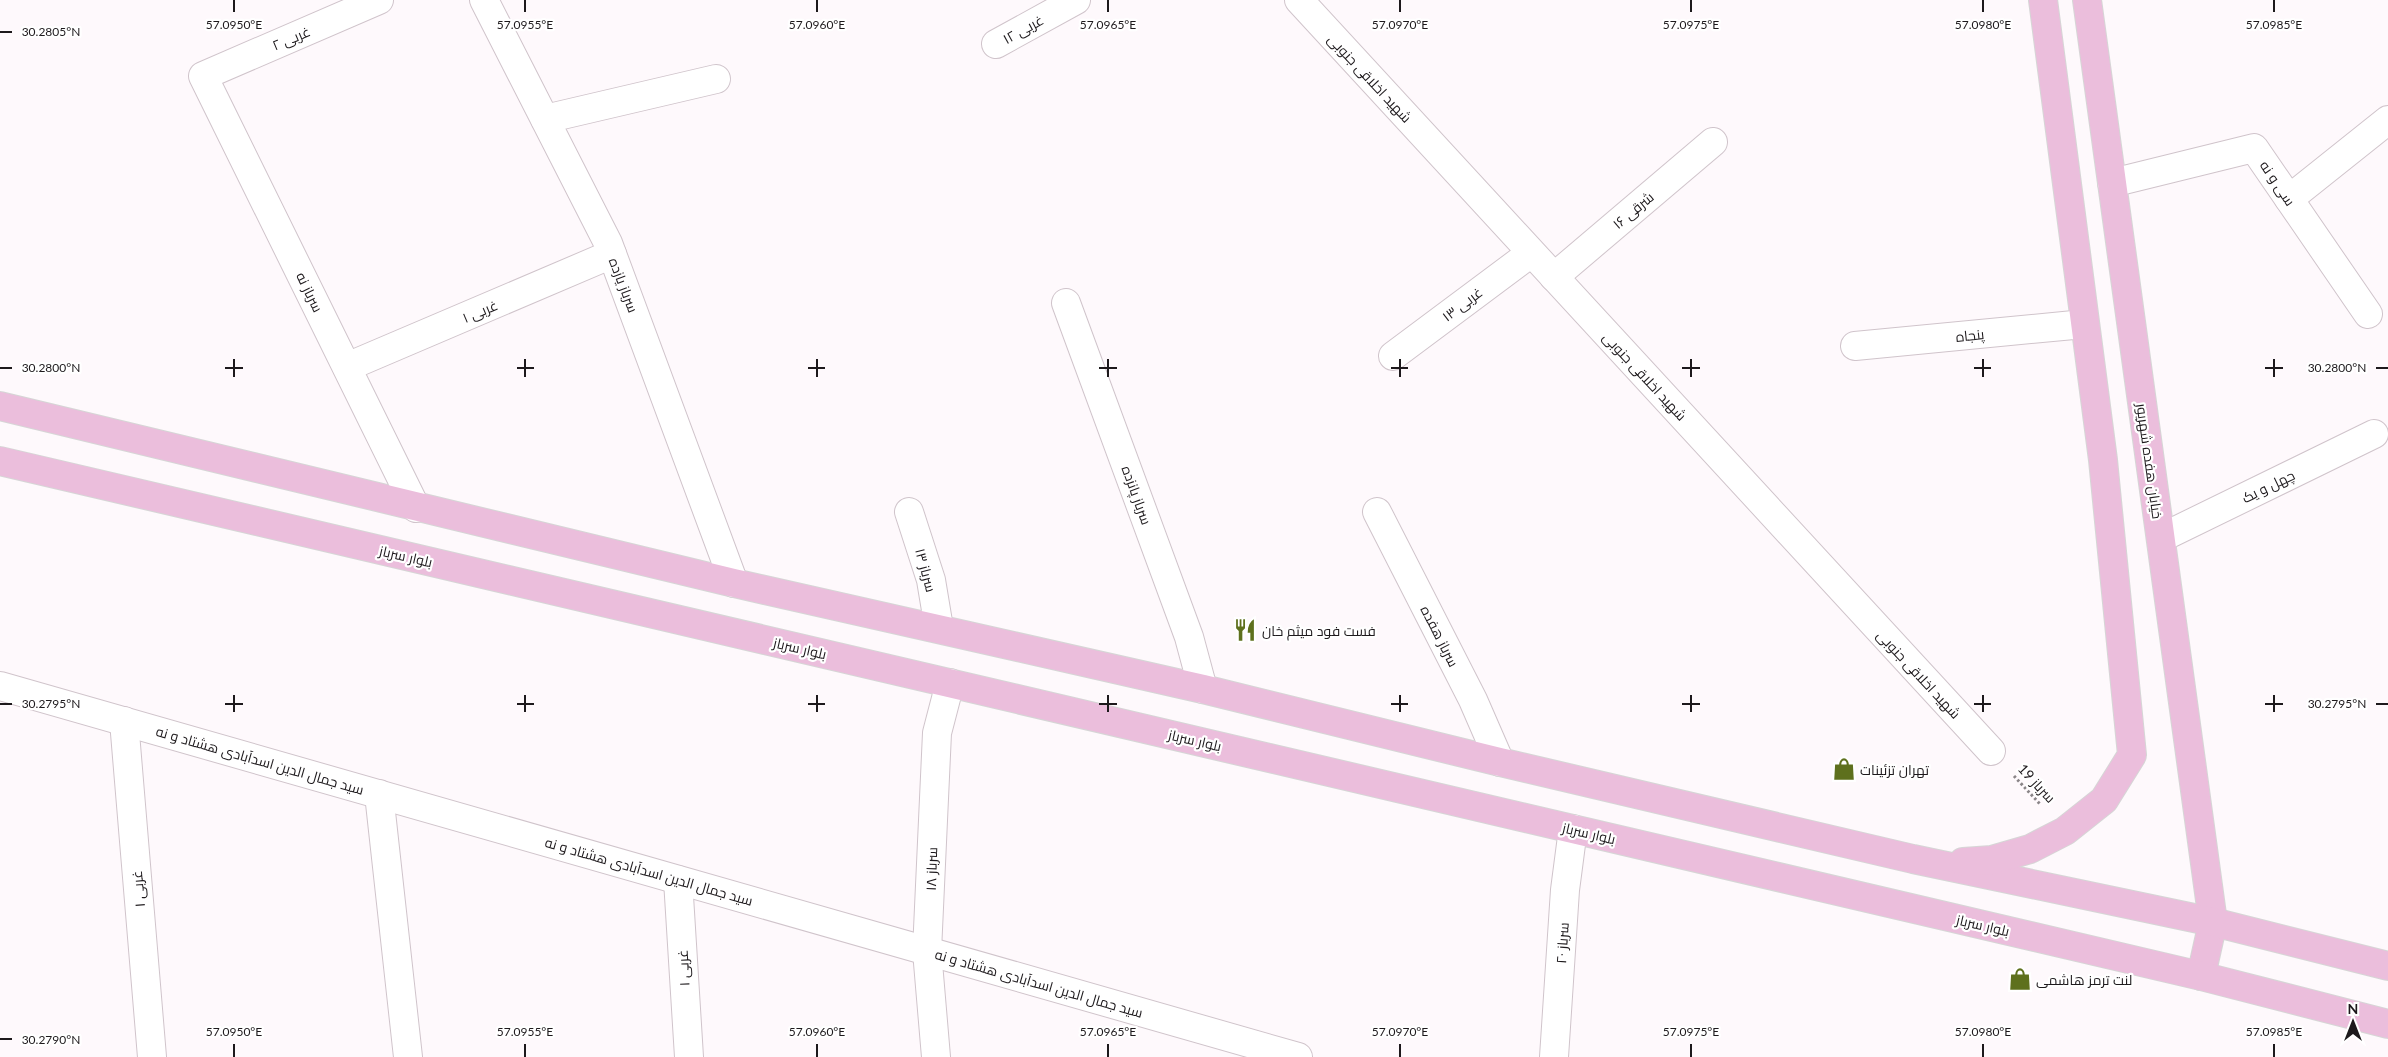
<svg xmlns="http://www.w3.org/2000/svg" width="2388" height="1057" viewBox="0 0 2388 1057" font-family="Lato,Cairo,sans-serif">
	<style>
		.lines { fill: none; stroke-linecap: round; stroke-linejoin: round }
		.minor-casing { stroke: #d0c4cb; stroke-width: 30 }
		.major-casing { stroke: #d6d6d6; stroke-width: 30 }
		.path { stroke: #8a8588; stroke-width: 3; stroke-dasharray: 2.5 2.5; stroke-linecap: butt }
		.minor { stroke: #fff; stroke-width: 28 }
		.major { stroke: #ebbedc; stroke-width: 28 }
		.ticks { fill: none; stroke: #1d191c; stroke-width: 2 }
		.labels { text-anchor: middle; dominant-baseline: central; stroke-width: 4.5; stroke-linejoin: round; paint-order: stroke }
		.street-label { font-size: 14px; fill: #1d191c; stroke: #fff }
		.poi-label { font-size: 14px; fill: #1d191c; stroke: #fff; text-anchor: start }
		.ticks-label { font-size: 12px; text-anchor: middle; fill: #1d191c; stroke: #fff; stroke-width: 4.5; stroke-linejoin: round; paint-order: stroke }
	</style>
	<rect width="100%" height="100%" fill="#fef9fc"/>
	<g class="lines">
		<defs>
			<g id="minor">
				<path d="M 379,0 L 203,76 L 416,508"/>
				<path d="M 484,0 L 608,243 L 734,583"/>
				<path d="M 1299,0 L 1991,751"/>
				<path d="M 996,44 L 1076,0"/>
				<path d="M 545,119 L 716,79"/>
				<path d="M 2112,183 L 2254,148 L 2368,314"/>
				<path d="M 2289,199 L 2388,120"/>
				<path d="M 1554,277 L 1713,142"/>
				<path d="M 1066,303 L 1189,637 L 1203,689"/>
				<path d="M 1855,346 L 2084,324"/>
				<path d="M 1393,356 L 1531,253"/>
				<path d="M 347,367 L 612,254"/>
				<path d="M 909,512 L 931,580 L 939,628"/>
				<path d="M 1377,512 L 1473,700 L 1500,762"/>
				<path d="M 2161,538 L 2374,434"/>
				<path d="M 0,686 L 1298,1057"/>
				<path d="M 124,721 L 152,1057"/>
				<path d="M 379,794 L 408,1057"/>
				<path d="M 678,880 L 689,1057"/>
				<path d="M 936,1057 L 927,951 L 937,733 L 950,683"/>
				<path d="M 1554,1057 L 1565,890 L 1573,829"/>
			</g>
			<g id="major">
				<path d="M 2087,0 L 2213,922 L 2201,976"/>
				<path d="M 0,406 L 734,583 L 1203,689 L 1500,762 L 1913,859 L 2213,922 L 2388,966"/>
				<path d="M 0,461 L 2201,976 L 2388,1024"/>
				<path d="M 1963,862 L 1992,860 L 2030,849 L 2065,831 L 2104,800 L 2132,755 L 2103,460 L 2043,0"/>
			</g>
		</defs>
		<use href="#minor" class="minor-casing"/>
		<use href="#major" class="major-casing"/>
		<path class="path" d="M 2014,776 L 2040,804"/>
		<use href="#minor" class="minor"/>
		<use href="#major" class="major"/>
	</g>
	<path class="ticks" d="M 234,0 L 234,12M 525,0 L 525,12M 817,0 L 817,12M 1108,0 L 1108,12M 1400,0 L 1400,12M 1691,0 L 1691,12M 1983,0 L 1983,12M 2274,0 L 2274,12M 0,32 L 12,32M 234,359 L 234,377M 525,359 L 525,377M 817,359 L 817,377M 1108,359 L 1108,377M 1400,359 L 1400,377M 1691,359 L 1691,377M 1983,359 L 1983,377M 2274,359 L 2274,377M 0,368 L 12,368M 225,368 L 243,368M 517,368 L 534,368M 808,368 L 825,368M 1099,368 L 1117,368M 1391,368 L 1408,368M 1682,368 L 1700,368M 1974,368 L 1991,368M 2265,368 L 2283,368M 2376,368 L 2388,368M 234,695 L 234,712M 525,695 L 525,712M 817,695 L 817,712M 1108,695 L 1108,712M 1400,695 L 1400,712M 1691,695 L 1691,712M 1983,695 L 1983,712M 2274,695 L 2274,712M 0,704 L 12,704M 225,704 L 243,704M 517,704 L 534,704M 808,704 L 825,704M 1099,704 L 1117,704M 1391,704 L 1408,704M 1682,704 L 1700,704M 1974,704 L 1991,704M 2265,704 L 2283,704M 2376,704 L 2388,704M 0,1039 L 12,1039M 234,1044 L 234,1057M 525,1044 L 525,1057M 817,1044 L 817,1057M 1108,1044 L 1108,1057M 1400,1044 L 1400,1057M 1691,1044 L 1691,1057M 1983,1044 L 1983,1057M 2274,1044 L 2274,1057"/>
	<defs>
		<symbol id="restaurant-bare" viewBox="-9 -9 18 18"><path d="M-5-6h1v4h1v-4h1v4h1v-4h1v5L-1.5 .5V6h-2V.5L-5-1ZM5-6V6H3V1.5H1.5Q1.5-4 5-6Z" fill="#5e701d" stroke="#fff" stroke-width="2.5" paint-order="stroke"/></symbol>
		<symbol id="shop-bare" viewBox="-9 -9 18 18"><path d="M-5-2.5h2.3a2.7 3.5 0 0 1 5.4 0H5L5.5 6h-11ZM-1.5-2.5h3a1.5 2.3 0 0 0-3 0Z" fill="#5e701d" stroke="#fff" stroke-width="2.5" paint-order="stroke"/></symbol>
	</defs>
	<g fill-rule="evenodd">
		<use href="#restaurant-bare" x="1229" y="614" width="32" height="32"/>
		<use href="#shop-bare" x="1828" y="753" width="32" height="32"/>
		<use href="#shop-bare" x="2004" y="963" width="32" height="32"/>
	</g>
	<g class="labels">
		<g class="street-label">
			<text transform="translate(1023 29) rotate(-29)">غربی ۱۲</text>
			<text transform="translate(291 38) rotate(-23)">غربی ۲</text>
			<text transform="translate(1370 78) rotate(47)">شهید اخلاقی جنوبی</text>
			<text transform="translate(2278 183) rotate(56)">سی و نه</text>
			<text transform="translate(1633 210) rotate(-40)">شرقی ۱۶</text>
			<text transform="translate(624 285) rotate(69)">سرباز یازده</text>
			<text transform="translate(310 292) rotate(64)">سرباز نه</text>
			<text transform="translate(1462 304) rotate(-37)">غربی ۱۳</text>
			<text transform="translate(480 311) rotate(-23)">غربی ۱</text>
			<text transform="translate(1970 335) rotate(-6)">پنجاه</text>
			<text transform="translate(1645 376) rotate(47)">شهید اخلاقی جنوبی</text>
			<text transform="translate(2150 461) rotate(82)">خیابان هفده شهریور</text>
			<text transform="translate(2268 486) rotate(-26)">چهل و یک</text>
			<text transform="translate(1137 495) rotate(70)">سرباز پانزده</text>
			<text transform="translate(406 556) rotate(13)">بلوار سرباز</text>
			<text transform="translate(926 570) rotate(75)">سرباز ۱۳</text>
			<text transform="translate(1440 636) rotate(63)">سرباز هفده</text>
			<text transform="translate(800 648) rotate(13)">بلوار سرباز</text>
			<text transform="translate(1919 674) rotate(47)">شهید اخلاقی جنوبی</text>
			<text transform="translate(1195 740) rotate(13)">بلوار سرباز</text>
			<text transform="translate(260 760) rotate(16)">سید جمال الدین اسدآبادی هشتاد و نه</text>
			<text transform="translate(2037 783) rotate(47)">سرباز 19</text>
			<text transform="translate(1589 833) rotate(13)">بلوار سرباز</text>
			<text transform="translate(931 869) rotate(-88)">سرباز ۱۸</text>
			<text transform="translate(649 871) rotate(16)">سید جمال الدین اسدآبادی هشتاد و نه</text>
			<text transform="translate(138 889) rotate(-95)">غربی ۱</text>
			<text transform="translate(1983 925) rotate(13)">بلوار سرباز</text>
			<text transform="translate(1562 943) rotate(-86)">سرباز ۲۰</text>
			<text transform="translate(683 968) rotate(-93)">غربی ۱</text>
			<text transform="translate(1039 983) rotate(16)">سید جمال الدین اسدآبادی هشتاد و نه</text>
		</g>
		<g class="poi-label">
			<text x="1262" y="630">فست فود میثم خان</text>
			<text x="1860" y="769">تهران تزئینات</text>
			<text x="2036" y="979">لنت ترمز هاشمی</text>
		</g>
	</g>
	<g class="ticks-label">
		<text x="234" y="29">57.0950°E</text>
		<text x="525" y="29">57.0955°E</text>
		<text x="817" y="29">57.0960°E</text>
		<text x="1108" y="29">57.0965°E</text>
		<text x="1400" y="29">57.0970°E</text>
		<text x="1691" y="29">57.0975°E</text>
		<text x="1983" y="29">57.0980°E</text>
		<text x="2274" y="29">57.0985°E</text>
		<text x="51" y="36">30.2805°N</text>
		<text x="51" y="372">30.2800°N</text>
		<text x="2337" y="372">30.2800°N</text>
		<text x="51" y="708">30.2795°N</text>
		<text x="2337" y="708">30.2795°N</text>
		<text x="234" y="1036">57.0950°E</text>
		<text x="525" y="1036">57.0955°E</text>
		<text x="817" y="1036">57.0960°E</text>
		<text x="1108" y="1036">57.0965°E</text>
		<text x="1400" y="1036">57.0970°E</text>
		<text x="1691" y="1036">57.0975°E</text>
		<text x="1983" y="1036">57.0980°E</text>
		<text x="2274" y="1036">57.0985°E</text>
		<text x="51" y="1044">30.2790°N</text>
	</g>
	<g transform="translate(2353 1022)" stroke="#ffffff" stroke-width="4" paint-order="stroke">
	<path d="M0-4L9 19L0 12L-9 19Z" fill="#1d191c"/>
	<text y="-8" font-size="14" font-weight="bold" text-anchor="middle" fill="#1d191c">N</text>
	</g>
</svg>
